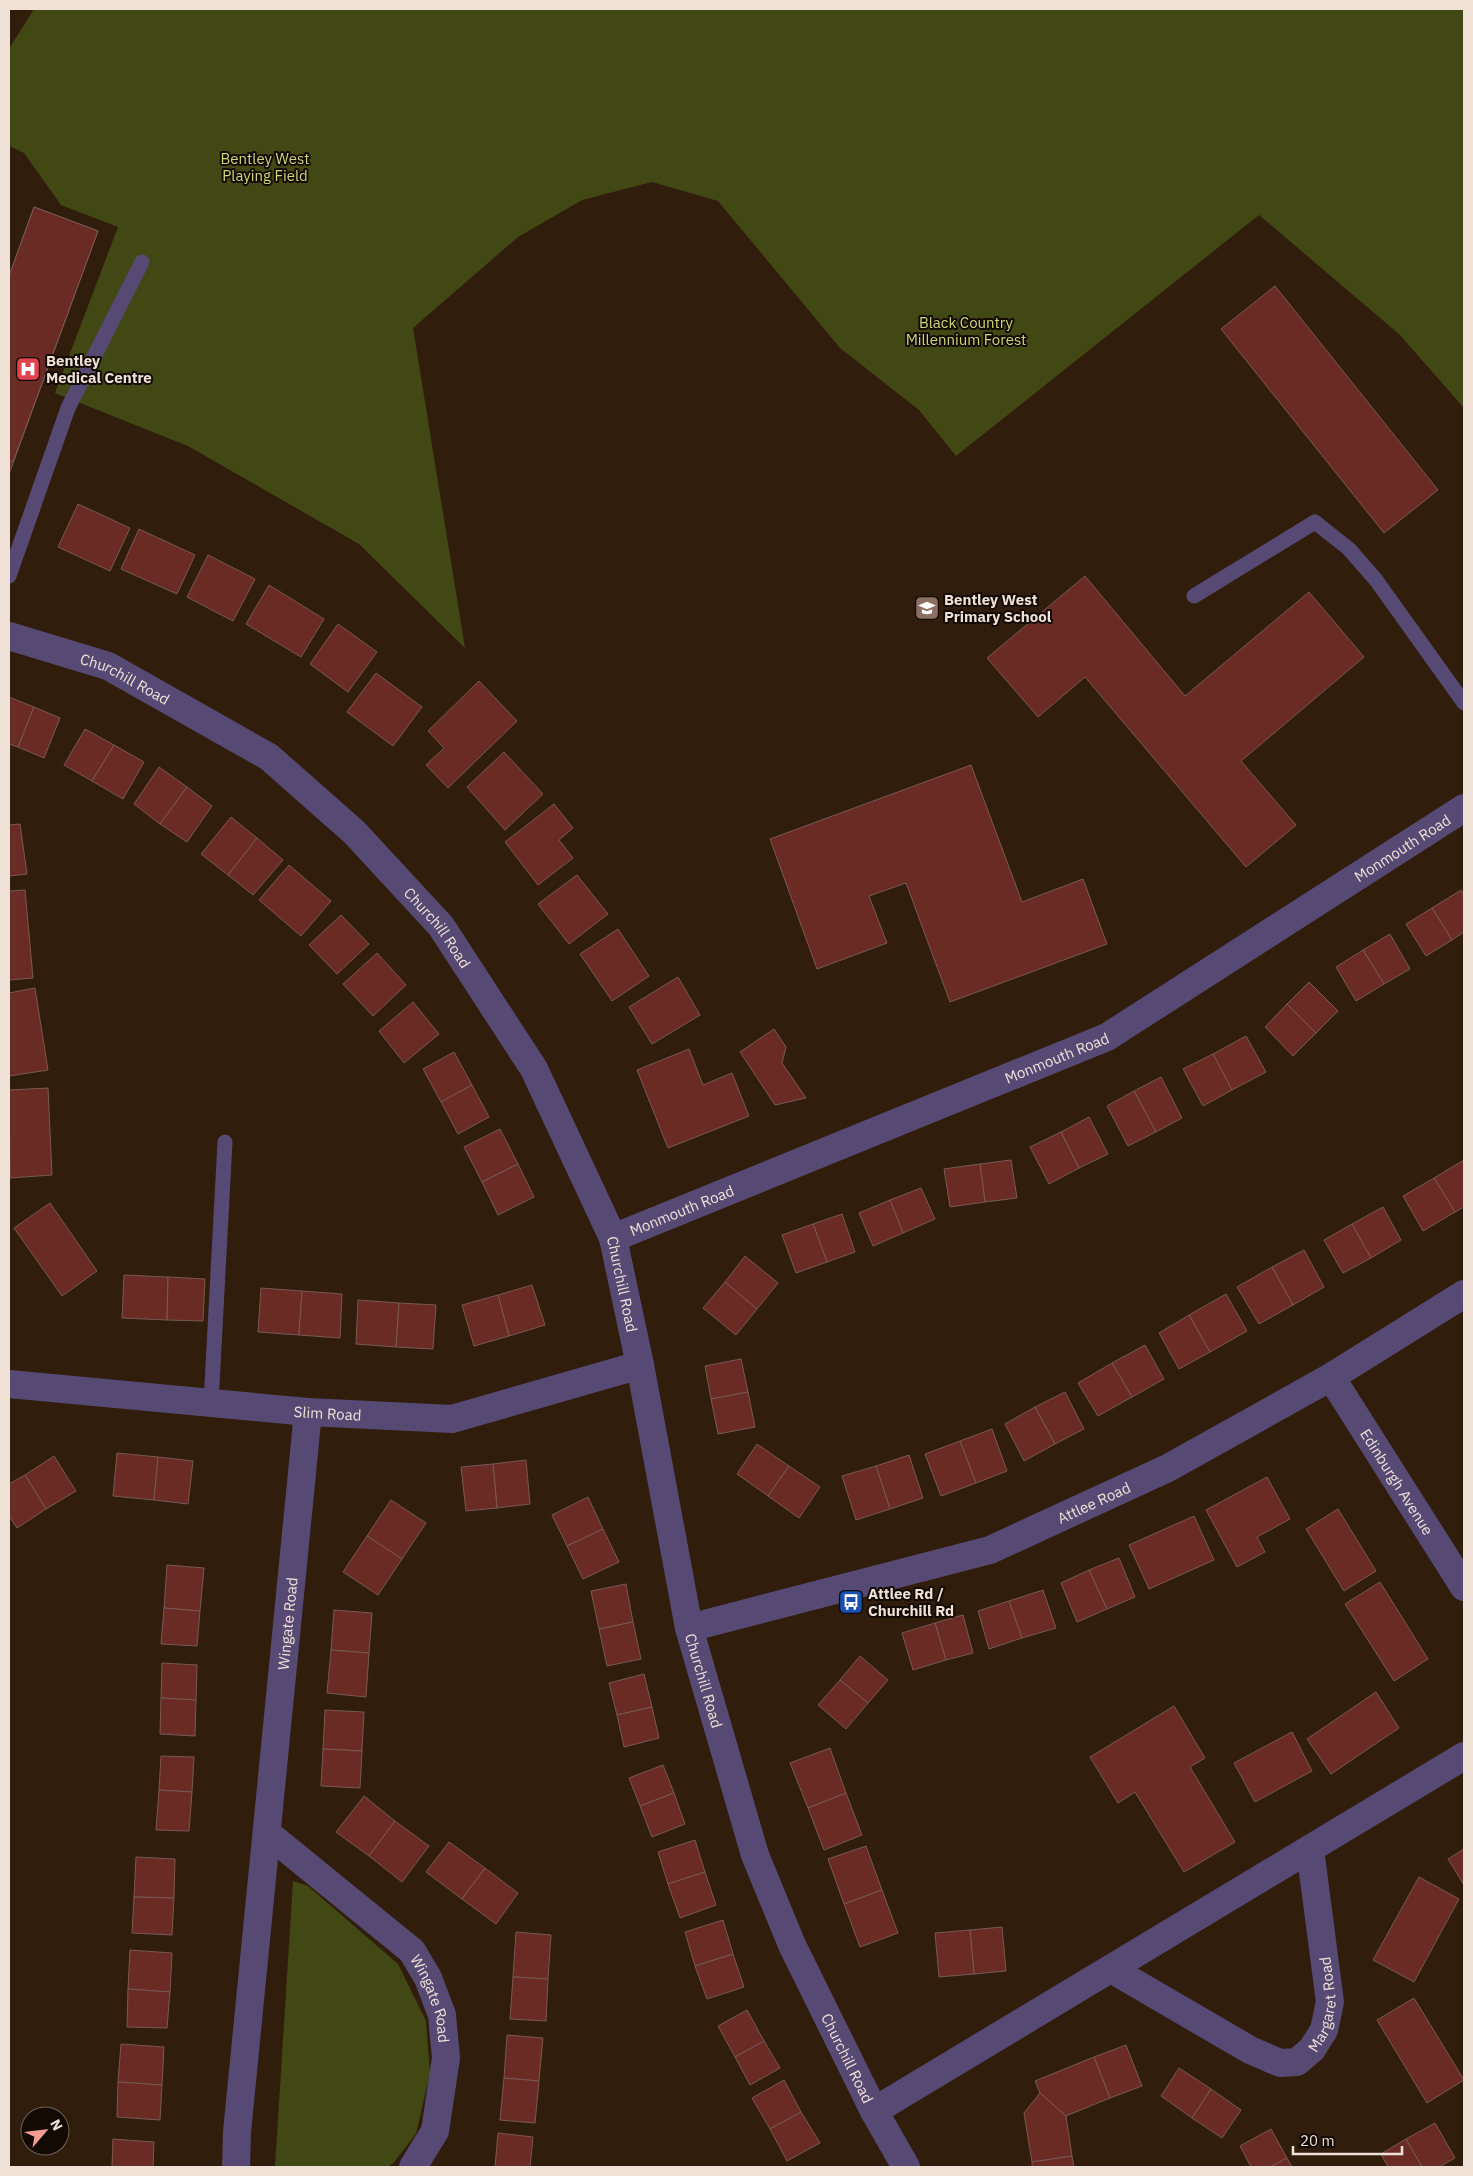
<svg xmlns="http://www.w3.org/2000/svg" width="1473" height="2176" viewBox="0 0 1473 2176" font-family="'IBM Plex Sans',sans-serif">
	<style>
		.green { fill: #424814 }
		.building { fill: #6b2b25; stroke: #785954 }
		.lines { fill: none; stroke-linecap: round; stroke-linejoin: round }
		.service { stroke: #564a74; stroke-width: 15 }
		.minor { stroke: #564a74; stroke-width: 28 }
		.tertiary { stroke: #564a74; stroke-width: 28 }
		.labels { text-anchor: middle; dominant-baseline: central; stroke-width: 4; stroke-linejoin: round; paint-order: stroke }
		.park-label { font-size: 15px; fill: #ccd977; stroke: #130a04 }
		.poi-label { font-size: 15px; font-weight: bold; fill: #efe1d6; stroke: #130a04; text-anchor: start }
		.street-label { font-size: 15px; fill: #efe1d6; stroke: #130a04 }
	</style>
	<rect width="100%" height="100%" fill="#311d0c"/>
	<g class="green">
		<path d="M 34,9 L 1464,9 L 1464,408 L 1399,334 L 1259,215 L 956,456 L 919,410 L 840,348 L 718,201 L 652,182 L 582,200 L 518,237 L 413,328 L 465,648 L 359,544 L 188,446 L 55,393 L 118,227 L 61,205 L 24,153 L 9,146 L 9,49 Z"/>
		<path d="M 293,1881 L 308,1886 L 398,1964 L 426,2021 L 430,2073 L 416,2134 L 394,2162 L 388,2167 L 275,2167 Z"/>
	</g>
	<g class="building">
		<path d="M 34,207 L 98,231 L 9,474 L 9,276 Z"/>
		<path d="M 34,207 L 98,231 L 13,462 L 9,460 L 9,276 Z"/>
		<path d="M 1275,286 L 1438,490 L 1384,533 L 1221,329 Z"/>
		<path d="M 78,504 L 130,528 L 110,571 L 58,547 Z"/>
		<path d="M 139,529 L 195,555 L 177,594 L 121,569 Z"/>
		<path d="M 208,555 L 255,579 L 233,621 L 187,597 Z"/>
		<path d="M 1085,576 L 1185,696 L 1309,592 L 1364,657 L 1241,761 L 1296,825 L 1246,867 L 1085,677 L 1038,717 L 987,658 Z"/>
		<path d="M 269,585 L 324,619 L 301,657 L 246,624 Z"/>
		<path d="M 338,624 L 377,652 L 348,692 L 310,664 Z"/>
		<path d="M 376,673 L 422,707 L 393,746 L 347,712 Z"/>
		<path d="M 479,681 L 517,721 L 448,788 L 426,765 L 444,748 L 428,731 Z"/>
		<path d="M 9,697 L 34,707 L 18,747 L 9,744 Z"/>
		<path d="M 34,707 L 60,718 L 44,758 L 18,747 Z"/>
		<path d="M 85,729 L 114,745 L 92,781 L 64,765 Z"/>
		<path d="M 114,745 L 144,762 L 123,799 L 92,781 Z"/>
		<path d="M 504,752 L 543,794 L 505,830 L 467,787 Z"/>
		<path d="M 971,765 L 1022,902 L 1083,879 L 1107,944 L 950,1002 L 906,883 L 869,896 L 887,943 L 817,969 L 770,839 Z"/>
		<path d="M 159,767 L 187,787 L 160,824 L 134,804 Z"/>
		<path d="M 187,787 L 212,806 L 187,842 L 160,824 Z"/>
		<path d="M 554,804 L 573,828 L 559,840 L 573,858 L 538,885 L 505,842 Z"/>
		<path d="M 231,817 L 257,838 L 228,875 L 201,854 Z"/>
		<path d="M 20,824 L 27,874 L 9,876 L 9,825 Z"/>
		<path d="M 257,838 L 283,860 L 253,895 L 228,875 Z"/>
		<path d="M 289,865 L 331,901 L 301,936 L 259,900 Z"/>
		<path d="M 577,875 L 608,914 L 569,944 L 538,904 Z"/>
		<path d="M 25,890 L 33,978 L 9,980 L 9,891 Z"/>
		<path d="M 1461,890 L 1464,895 L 1464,932 L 1452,940 L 1432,908 Z"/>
		<path d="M 1432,908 L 1452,940 L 1426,956 L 1406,924 Z"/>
		<path d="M 341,915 L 369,944 L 337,974 L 309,945 Z"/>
		<path d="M 618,929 L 649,976 L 612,1001 L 580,954 Z"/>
		<path d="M 1390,934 L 1410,969 L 1384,984 L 1363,950 Z"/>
		<path d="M 1363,950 L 1384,984 L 1356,1001 L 1336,967 Z"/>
		<path d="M 377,953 L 406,985 L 373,1016 L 343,984 Z"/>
		<path d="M 678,977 L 700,1015 L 652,1044 L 629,1007 Z"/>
		<path d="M 1309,982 L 1338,1011 L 1316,1033 L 1287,1004 Z"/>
		<path d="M 35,988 L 48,1070 L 9,1076 L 9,993 Z"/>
		<path d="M 413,1002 L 439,1034 L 404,1063 L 379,1031 Z"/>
		<path d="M 1287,1004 L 1316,1033 L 1293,1056 L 1265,1027 Z"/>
		<path d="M 774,1029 L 786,1047 L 782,1063 L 806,1098 L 775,1105 L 740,1052 Z"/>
		<path d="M 1246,1036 L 1266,1072 L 1232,1090 L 1213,1054 Z"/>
		<path d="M 689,1049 L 703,1085 L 732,1073 L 749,1116 L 668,1148 L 637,1070 Z"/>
		<path d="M 454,1052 L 472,1085 L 441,1102 L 423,1069 Z"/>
		<path d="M 1213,1054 L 1232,1090 L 1203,1106 L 1183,1069 Z"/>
		<path d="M 1161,1077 L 1182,1118 L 1156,1132 L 1134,1091 Z"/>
		<path d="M 472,1085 L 489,1117 L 458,1134 L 441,1102 Z"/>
		<path d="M 48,1088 L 52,1175 L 10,1178 L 9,1090 Z"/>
		<path d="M 1134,1091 L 1156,1132 L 1128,1146 L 1107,1106 Z"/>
		<path d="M 1089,1117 L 1108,1154 L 1079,1168 L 1061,1132 Z"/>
		<path d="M 500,1129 L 518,1164 L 482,1182 L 464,1147 Z"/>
		<path d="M 1061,1132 L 1079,1168 L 1049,1184 L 1030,1147 Z"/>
		<path d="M 1011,1160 L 1017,1198 L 985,1202 L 980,1164 Z"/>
		<path d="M 1464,1160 L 1464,1207 L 1455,1212 L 1434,1178 Z"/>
		<path d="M 518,1164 L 534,1197 L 498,1215 L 482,1182 Z"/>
		<path d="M 980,1164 L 985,1202 L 950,1207 L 944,1169 Z"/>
		<path d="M 1434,1178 L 1455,1212 L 1423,1231 L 1403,1196 Z"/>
		<path d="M 921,1188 L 935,1219 L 903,1233 L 890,1200 Z"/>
		<path d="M 890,1200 L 903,1233 L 873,1246 L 859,1213 Z"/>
		<path d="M 50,1203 L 97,1271 L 62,1296 L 14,1228 Z"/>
		<path d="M 1383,1207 L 1401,1240 L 1371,1258 L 1352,1224 Z"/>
		<path d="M 842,1214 L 855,1252 L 827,1262 L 813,1224 Z"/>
		<path d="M 813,1224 L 827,1262 L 796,1273 L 782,1235 Z"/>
		<path d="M 1352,1224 L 1371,1258 L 1343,1273 L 1324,1240 Z"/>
		<path d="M 1304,1250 L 1324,1287 L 1293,1305 L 1272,1267 Z"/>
		<path d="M 745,1256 L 778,1283 L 757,1309 L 725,1282 Z"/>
		<path d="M 1272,1267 L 1293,1305 L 1259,1324 L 1237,1287 Z"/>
		<path d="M 124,1275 L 168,1277 L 167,1320 L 122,1318 Z"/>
		<path d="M 168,1277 L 205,1279 L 203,1321 L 167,1320 Z"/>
		<path d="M 725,1282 L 757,1309 L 736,1335 L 703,1308 Z"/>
		<path d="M 532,1285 L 545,1325 L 509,1336 L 498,1295 Z"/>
		<path d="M 261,1288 L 302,1291 L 299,1335 L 258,1332 Z"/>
		<path d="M 302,1291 L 342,1294 L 340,1338 L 299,1335 Z"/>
		<path d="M 1226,1294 L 1247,1331 L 1210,1352 L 1189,1315 Z"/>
		<path d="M 498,1295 L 509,1336 L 474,1346 L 462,1305 Z"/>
		<path d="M 358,1300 L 399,1303 L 396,1347 L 356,1344 Z"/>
		<path d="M 399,1303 L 436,1305 L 433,1349 L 396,1347 Z"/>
		<path d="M 1189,1315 L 1210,1352 L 1179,1369 L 1159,1333 Z"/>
		<path d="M 1145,1345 L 1164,1379 L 1132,1397 L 1112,1363 Z"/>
		<path d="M 741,1359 L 748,1392 L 711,1399 L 705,1366 Z"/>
		<path d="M 1112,1363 L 1132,1397 L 1098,1416 L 1078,1383 Z"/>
		<path d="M 748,1392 L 755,1427 L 718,1434 L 711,1399 Z"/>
		<path d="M 1065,1392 L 1084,1429 L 1055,1444 L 1035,1407 Z"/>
		<path d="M 1035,1407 L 1055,1444 L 1024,1461 L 1005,1424 Z"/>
		<path d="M 992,1429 L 1007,1471 L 976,1483 L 960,1441 Z"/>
		<path d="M 960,1441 L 976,1483 L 941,1496 L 925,1454 Z"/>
		<path d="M 757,1444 L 789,1466 L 768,1496 L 737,1474 Z"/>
		<path d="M 117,1453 L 158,1457 L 154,1500 L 113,1496 Z"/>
		<path d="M 909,1455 L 923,1498 L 890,1509 L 876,1466 Z"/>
		<path d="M 54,1456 L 76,1491 L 46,1509 L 25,1475 Z"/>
		<path d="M 158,1457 L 193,1461 L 188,1504 L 154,1500 Z"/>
		<path d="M 526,1460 L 530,1504 L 497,1508 L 493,1464 Z"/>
		<path d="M 493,1464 L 497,1508 L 466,1511 L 461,1467 Z"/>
		<path d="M 789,1466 L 820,1487 L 799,1518 L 768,1496 Z"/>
		<path d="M 876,1466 L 890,1509 L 856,1520 L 842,1476 Z"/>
		<path d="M 25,1475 L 46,1509 L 17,1528 L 9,1516 L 9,1484 Z"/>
		<path d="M 1267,1477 L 1290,1519 L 1257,1537 L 1265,1552 L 1237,1567 L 1206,1510 Z"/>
		<path d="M 588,1497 L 603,1529 L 567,1546 L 552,1515 Z"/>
		<path d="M 391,1500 L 426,1523 L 402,1559 L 367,1536 Z"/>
		<path d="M 1338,1509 L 1376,1571 L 1344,1591 L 1306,1529 Z"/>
		<path d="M 1194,1516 L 1214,1560 L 1149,1589 L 1129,1545 Z"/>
		<path d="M 603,1529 L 619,1562 L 583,1579 L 567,1546 Z"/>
		<path d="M 367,1536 L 402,1559 L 378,1595 L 343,1572 Z"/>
		<path d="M 1119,1558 L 1135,1597 L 1107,1609 L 1089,1570 Z"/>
		<path d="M 167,1565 L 204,1568 L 200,1611 L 164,1608 Z"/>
		<path d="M 1089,1570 L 1107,1609 L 1077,1622 L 1061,1583 Z"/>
		<path d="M 1380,1582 L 1428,1659 L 1394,1681 L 1345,1604 Z"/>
		<path d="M 626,1584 L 633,1622 L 599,1629 L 591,1591 Z"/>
		<path d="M 1043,1590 L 1056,1628 L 1022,1638 L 1009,1601 Z"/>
		<path d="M 1009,1601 L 1022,1638 L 989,1649 L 978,1611 Z"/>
		<path d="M 164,1608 L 200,1611 L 197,1646 L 161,1644 Z"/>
		<path d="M 334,1610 L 372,1613 L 369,1653 L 331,1650 Z"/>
		<path d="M 963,1615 L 973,1653 L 946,1660 L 935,1623 Z"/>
		<path d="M 633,1622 L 641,1659 L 607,1666 L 599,1629 Z"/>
		<path d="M 935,1623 L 946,1660 L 913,1670 L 902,1633 Z"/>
		<path d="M 331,1650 L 369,1653 L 366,1697 L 327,1693 Z"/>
		<path d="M 860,1656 L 888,1680 L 868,1703 L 840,1680 Z"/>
		<path d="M 162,1663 L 197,1665 L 196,1700 L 161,1698 Z"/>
		<path d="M 644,1674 L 652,1707 L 617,1715 L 609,1683 Z"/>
		<path d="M 840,1680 L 868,1703 L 846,1729 L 818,1705 Z"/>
		<path d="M 1376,1692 L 1399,1728 L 1331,1774 L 1307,1739 Z"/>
		<path d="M 161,1698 L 196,1700 L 195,1736 L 160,1734 Z"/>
		<path d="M 1174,1706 L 1205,1758 L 1190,1767 L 1235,1842 L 1184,1872 L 1135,1792 L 1118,1803 L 1090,1757 Z"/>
		<path d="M 652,1707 L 659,1738 L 624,1747 L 617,1715 Z"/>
		<path d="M 325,1710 L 364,1712 L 362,1751 L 323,1749 Z"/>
		<path d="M 1292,1732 L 1312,1771 L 1255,1802 L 1234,1763 Z"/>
		<path d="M 830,1748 L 846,1793 L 808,1808 L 790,1763 Z"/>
		<path d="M 323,1749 L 362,1751 L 360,1788 L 321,1786 Z"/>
		<path d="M 161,1756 L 194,1757 L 192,1792 L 159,1790 Z"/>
		<path d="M 663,1765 L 674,1793 L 640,1806 L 629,1778 Z"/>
		<path d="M 159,1790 L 192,1792 L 189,1831 L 156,1830 Z"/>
		<path d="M 674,1793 L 685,1824 L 652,1837 L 640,1806 Z"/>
		<path d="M 846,1793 L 862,1835 L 824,1850 L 808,1808 Z"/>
		<path d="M 364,1796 L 395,1821 L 369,1856 L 336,1832 Z"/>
		<path d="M 395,1821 L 429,1846 L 402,1882 L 369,1856 Z"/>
		<path d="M 695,1840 L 705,1872 L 668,1884 L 658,1852 Z"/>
		<path d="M 449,1842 L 485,1868 L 462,1899 L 426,1872 Z"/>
		<path d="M 866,1846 L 882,1890 L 844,1904 L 828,1859 Z"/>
		<path d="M 1464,1849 L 1464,1885 L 1448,1859 Z"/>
		<path d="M 136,1857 L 175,1859 L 174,1898 L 134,1897 Z"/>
		<path d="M 485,1868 L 518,1893 L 496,1924 L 462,1899 Z"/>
		<path d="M 705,1872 L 716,1905 L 680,1918 L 668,1884 Z"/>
		<path d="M 1419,1877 L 1459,1899 L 1414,1982 L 1373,1960 Z"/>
		<path d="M 882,1890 L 898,1933 L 860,1947 L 844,1904 Z"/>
		<path d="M 134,1897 L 174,1898 L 172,1935 L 132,1933 Z"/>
		<path d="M 723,1920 L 733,1954 L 695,1966 L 685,1932 Z"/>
		<path d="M 1002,1927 L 1006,1971 L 974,1974 L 970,1930 Z"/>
		<path d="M 970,1930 L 974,1974 L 939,1977 L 935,1933 Z"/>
		<path d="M 516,1932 L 551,1935 L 548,1979 L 513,1977 Z"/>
		<path d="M 130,1950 L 172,1953 L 170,1992 L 128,1989 Z"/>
		<path d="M 733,1954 L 744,1987 L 707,1999 L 695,1966 Z"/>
		<path d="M 513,1977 L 548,1979 L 546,2021 L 510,2019 Z"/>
		<path d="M 128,1989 L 170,1992 L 167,2028 L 127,2027 Z"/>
		<path d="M 1414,1998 L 1464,2080 L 1427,2103 L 1377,2020 Z"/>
		<path d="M 747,2010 L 764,2041 L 735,2057 L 718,2026 Z"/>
		<path d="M 507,2035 L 543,2038 L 539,2081 L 504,2078 Z"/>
		<path d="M 764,2041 L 780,2068 L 750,2085 L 735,2057 Z"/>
		<path d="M 121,2044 L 164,2047 L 162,2085 L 118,2082 Z"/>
		<path d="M 1126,2045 L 1142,2086 L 1110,2098 L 1094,2057 Z"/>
		<path d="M 1094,2057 L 1110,2098 L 1066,2116 L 1040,2093 L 1035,2081 Z"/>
		<path d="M 1179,2068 L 1211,2089 L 1192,2118 L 1161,2096 Z"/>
		<path d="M 504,2078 L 539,2081 L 535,2123 L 500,2120 Z"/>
		<path d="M 784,2080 L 801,2112 L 770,2129 L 752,2098 Z"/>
		<path d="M 118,2082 L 162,2085 L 160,2120 L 117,2117 Z"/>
		<path d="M 1211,2089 L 1241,2110 L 1222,2138 L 1192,2118 Z"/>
		<path d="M 1040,2093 L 1066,2116 L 1072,2156 L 1032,2162 L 1024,2113 Z"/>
		<path d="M 801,2112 L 820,2143 L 787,2161 L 770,2129 Z"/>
		<path d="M 1435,2123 L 1455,2158 L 1439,2167 L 1422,2167 L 1406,2139 Z"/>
		<path d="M 1271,2129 L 1287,2158 L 1270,2167 L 1251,2167 L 1240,2146 Z"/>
		<path d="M 498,2133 L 533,2137 L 530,2167 L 495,2167 Z"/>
		<path d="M 113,2139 L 154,2142 L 153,2167 L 112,2167 Z"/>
		<path d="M 1406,2139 L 1422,2167 L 1388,2167 L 1381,2154 Z"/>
		<path d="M 1072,2156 L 1074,2167 L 1032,2167 L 1032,2162 Z"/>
		<path d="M 1287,2158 L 1292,2167 L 1270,2167 Z"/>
	</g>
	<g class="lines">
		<g class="service">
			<path d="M 9,576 L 68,408 L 142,262"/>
			<path d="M 1194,596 L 1315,522 L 1349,549 L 1376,580 L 1464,703"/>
			<path d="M 211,1403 L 225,1142"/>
		</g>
		<g class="minor">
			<path id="s1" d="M 613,1238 L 1107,1037 L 1464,808"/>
			<path id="s2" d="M 1331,1377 L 1464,1587"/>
			<path id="s3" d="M 9,1384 L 308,1412 L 452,1419 L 640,1365"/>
			<path id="s4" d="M 689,1628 L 990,1550 L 1168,1468 L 1331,1377 L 1464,1294"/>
			<path id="s5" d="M 267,1833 L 412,1951 L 428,1978 L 442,2015 L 446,2058 L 435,2131 L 413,2167"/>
			<path id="s6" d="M 1111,1969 L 1250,2050 L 1280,2063 L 1297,2062 L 1312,2049 L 1324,2030 L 1330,2002 L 1310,1849"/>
			<path d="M 874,2111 L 1464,1756"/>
			<path id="s7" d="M 236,2167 L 237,2132 L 308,1412"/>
		</g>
		<path class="tertiary" id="s8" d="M 9,636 L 108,666 L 269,757 L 354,832 L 441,926 L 534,1069 L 613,1238 L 640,1365 L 689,1628 L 755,1855 L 792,1945 L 874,2111 L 906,2167"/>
	</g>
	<defs>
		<symbol id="hospital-square" viewBox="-11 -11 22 22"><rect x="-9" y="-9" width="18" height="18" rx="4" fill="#e0444e" stroke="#130a04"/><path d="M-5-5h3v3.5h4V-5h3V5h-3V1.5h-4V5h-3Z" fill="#fff"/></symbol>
		<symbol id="school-square" viewBox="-11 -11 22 22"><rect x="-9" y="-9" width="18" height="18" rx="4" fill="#8d6e63" stroke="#130a04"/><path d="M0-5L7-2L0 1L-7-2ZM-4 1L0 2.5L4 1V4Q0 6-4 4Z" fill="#fff"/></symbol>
		<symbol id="bus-square" viewBox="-11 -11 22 22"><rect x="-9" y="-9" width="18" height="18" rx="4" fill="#1a4fb4" stroke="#130a04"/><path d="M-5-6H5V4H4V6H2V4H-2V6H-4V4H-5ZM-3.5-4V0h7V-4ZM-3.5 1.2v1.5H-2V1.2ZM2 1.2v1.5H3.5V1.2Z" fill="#fff"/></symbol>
	</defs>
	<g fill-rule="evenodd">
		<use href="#hospital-square" x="14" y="355" width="28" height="28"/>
		<use href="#school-square" x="913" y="594" width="28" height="28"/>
		<use href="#bus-square" x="837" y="1588" width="28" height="28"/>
	</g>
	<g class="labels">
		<g class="park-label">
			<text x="265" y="158">Bentley West<tspan x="265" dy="17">Playing Field</tspan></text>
			<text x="966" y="322">Black Country<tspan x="966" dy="17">Millennium Forest</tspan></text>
		</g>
		<g class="poi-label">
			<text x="46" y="360">Bentley<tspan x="46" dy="17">Medical Centre</tspan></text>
			<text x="944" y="599">Bentley West<tspan x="944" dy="17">Primary School</tspan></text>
			<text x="868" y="1593">Attlee Rd /<tspan x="868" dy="17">Churchill Rd</tspan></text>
		</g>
		<g class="street-label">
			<text stroke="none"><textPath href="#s8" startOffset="124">Churchill Road</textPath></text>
			<text stroke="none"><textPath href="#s1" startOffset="884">Monmouth Road</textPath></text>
			<text stroke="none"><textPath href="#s8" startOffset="529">Churchill Road</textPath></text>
			<text stroke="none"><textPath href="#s1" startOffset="479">Monmouth Road</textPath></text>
			<text stroke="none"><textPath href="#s1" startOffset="74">Monmouth Road</textPath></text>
			<text stroke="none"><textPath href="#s8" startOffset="934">Churchill Road</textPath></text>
			<text stroke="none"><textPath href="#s3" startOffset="320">Slim Road</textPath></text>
			<text stroke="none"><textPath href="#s2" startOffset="124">Edinburgh Avenue</textPath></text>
			<text stroke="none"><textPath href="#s4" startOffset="425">Attlee Road</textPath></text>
			<text stroke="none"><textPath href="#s7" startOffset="546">Wingate Road</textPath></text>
			<text stroke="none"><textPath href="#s8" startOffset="1339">Churchill Road</textPath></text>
			<text stroke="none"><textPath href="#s5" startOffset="239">Wingate Road</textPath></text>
			<text stroke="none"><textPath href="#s6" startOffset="278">Margaret Road</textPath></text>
			<text stroke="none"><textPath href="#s8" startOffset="1744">Churchill Road</textPath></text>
		</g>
	</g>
	<rect width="1473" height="2176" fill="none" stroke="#efe1d6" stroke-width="20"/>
	<g transform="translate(45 2131) rotate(62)"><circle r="24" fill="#130a04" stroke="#6b6058"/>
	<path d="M0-4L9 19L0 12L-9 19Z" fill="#f59c95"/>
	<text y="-8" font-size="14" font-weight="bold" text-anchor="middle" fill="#efe1d6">N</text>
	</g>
	<path d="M1293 2146v8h109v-8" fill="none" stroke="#efe1d6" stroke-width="2.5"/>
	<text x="1300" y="2146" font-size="15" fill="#efe1d6" stroke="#130a04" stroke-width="4" paint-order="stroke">20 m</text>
</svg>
